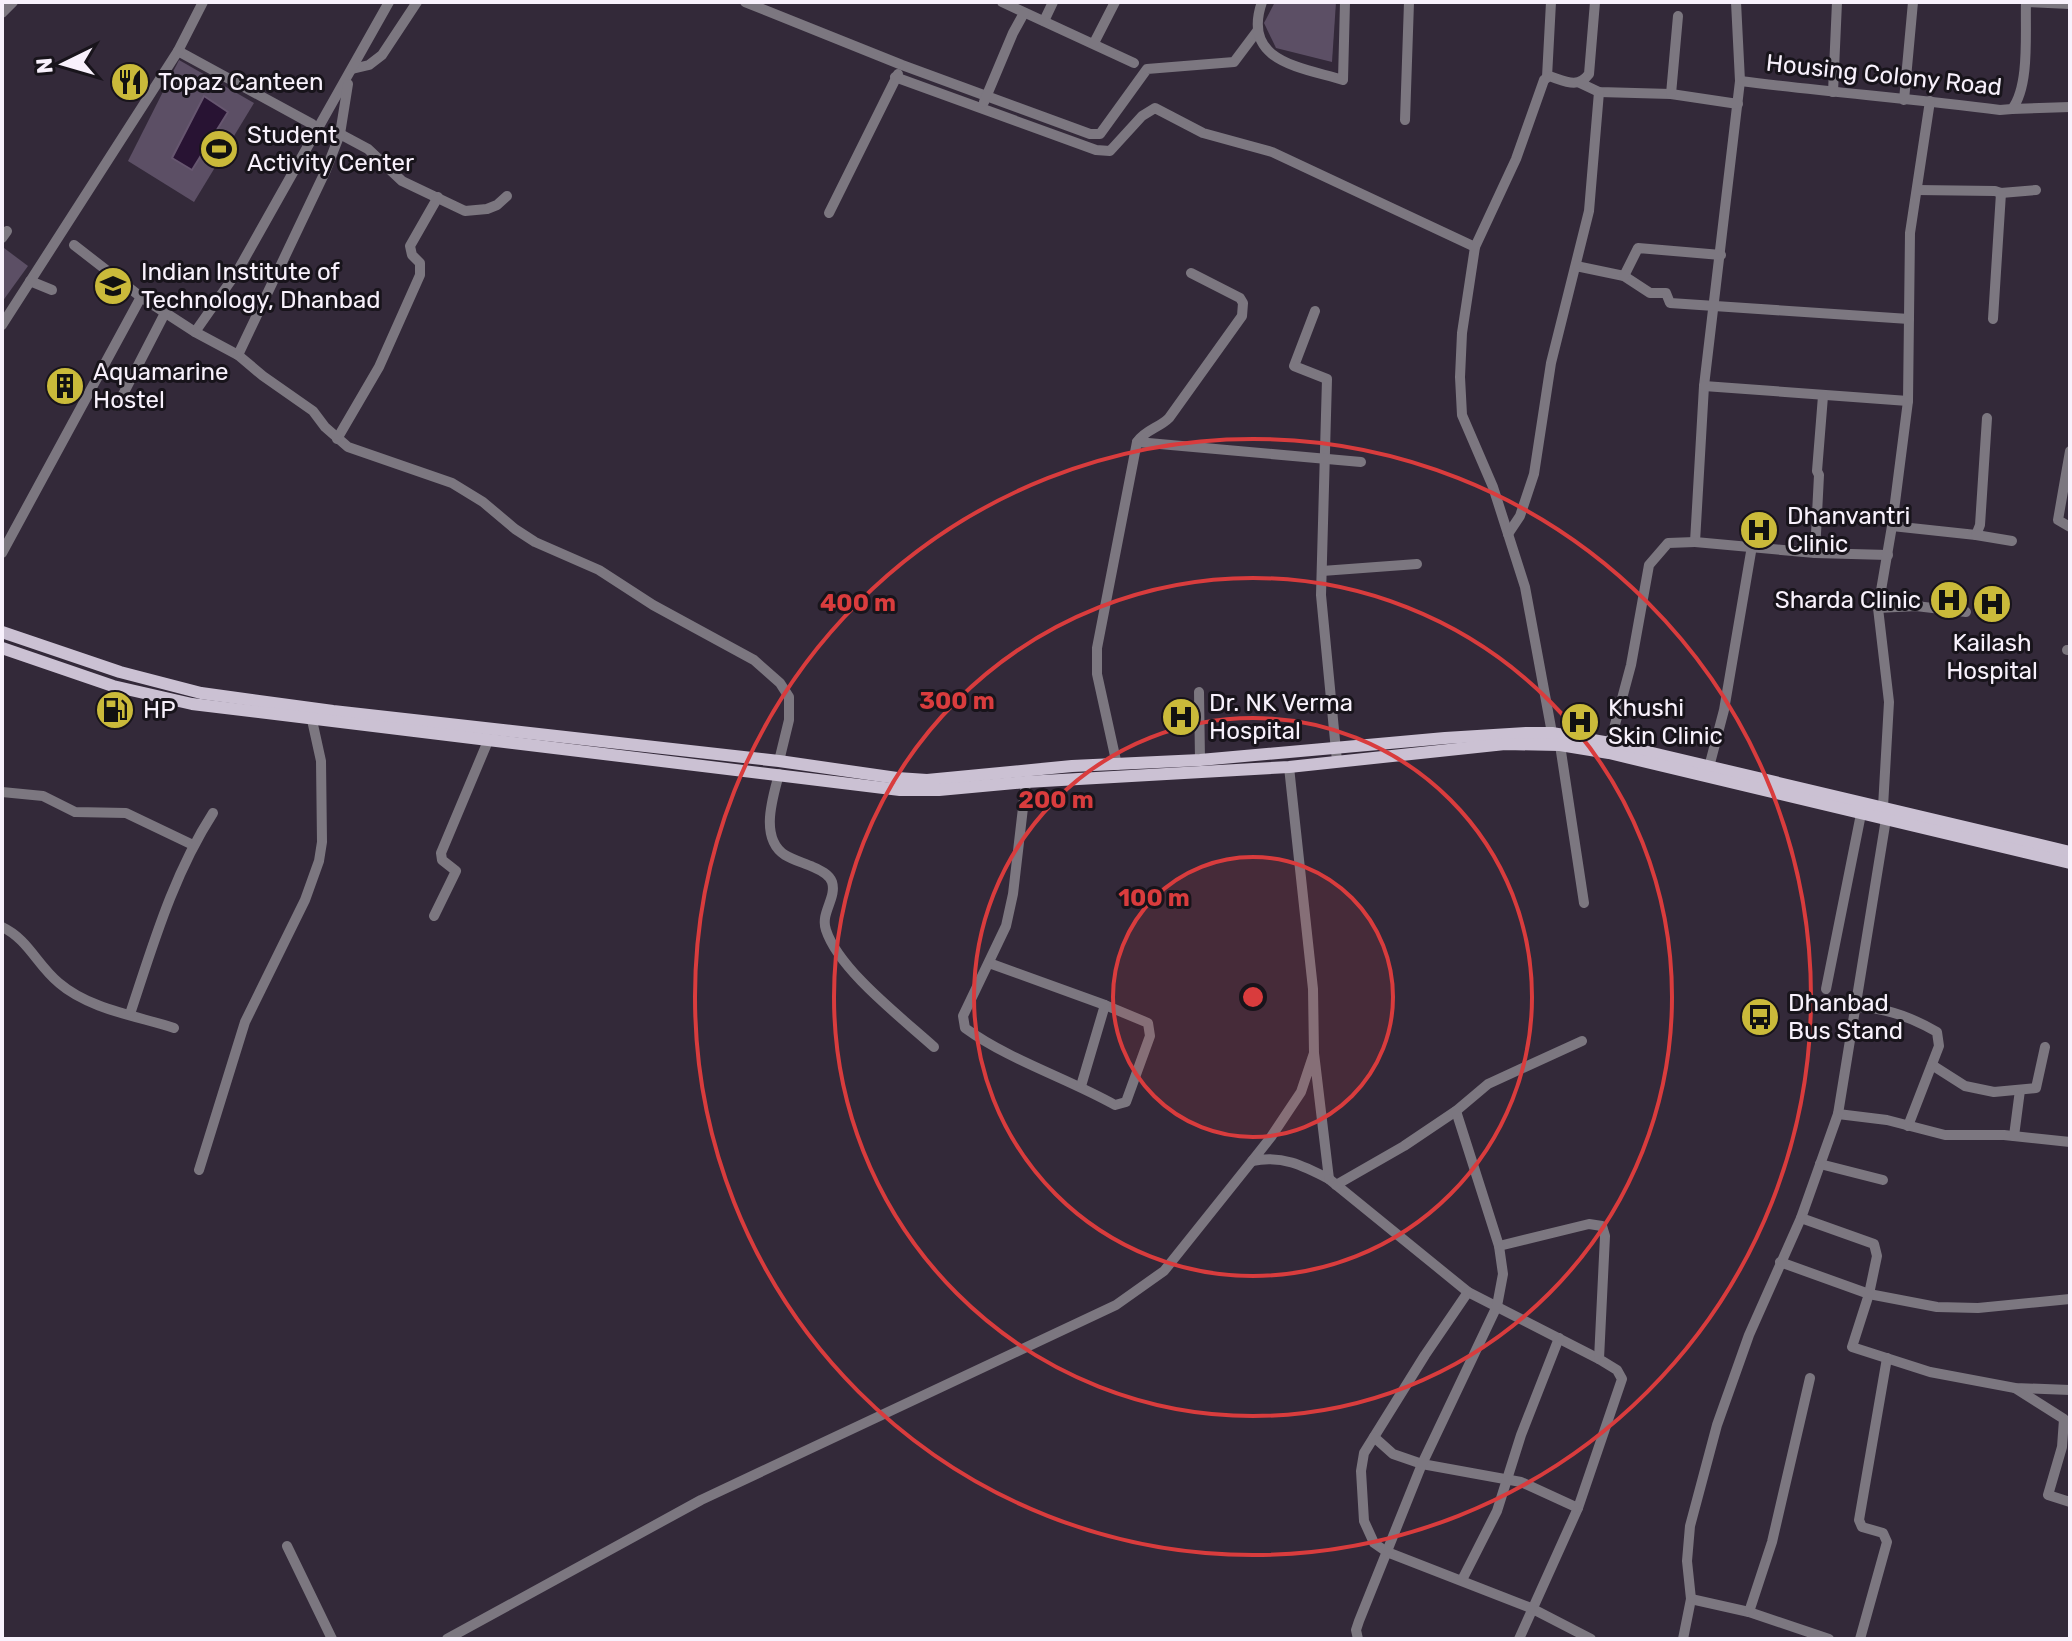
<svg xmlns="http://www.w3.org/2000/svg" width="2072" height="1641" viewBox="0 0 2072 1641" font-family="Rubik,sans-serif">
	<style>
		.green { fill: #5c4f65 }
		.water { fill: #281333; stroke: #66566f; stroke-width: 2 }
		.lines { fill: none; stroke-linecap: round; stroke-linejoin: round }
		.minor { stroke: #7c7780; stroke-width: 10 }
		.major { stroke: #cbc1d3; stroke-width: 12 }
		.ring { fill: none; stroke: #d93c3d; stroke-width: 4 }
		.labels { text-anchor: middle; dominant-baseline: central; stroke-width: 6; stroke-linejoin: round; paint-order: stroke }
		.street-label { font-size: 24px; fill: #f8f1fc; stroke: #18141b }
		.poi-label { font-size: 24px; fill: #f8f1fc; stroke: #18141b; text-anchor: start }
		.centre { fill: #d93c3d; stroke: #18141b; stroke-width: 4 }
		.ring-label { font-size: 24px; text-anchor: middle; font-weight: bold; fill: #d93c3d; stroke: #18141b; stroke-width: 6; stroke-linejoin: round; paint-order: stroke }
	</style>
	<rect width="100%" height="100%" fill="#332939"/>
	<g class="green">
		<path d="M 1275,2 L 1336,2 L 1332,62 L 1276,48 L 1264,23 Z"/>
		<path d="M 179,60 L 254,103 L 194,202 L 128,161 Z"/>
		<path d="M 4,248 L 28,266 L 2,302 L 2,252 Z"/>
	</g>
	<path class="water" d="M 204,96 L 228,112 L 192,170 L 172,158 Z"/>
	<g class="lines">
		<g class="minor">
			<path d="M 745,2 L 902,65 L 1090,134 L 1100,134 L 1147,69 L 1234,62 L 1258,30"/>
			<path d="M 1002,2 L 1134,63"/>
			<path d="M 1262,2 C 1241,62 1301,67 1343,80 L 1345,2"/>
			<path d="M 1736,2 L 1740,81 L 1704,386 L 1695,542 L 1815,553 L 1888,555"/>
			<path d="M 2,13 L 13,2"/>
			<path d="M 1044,21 L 1053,2"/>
			<path d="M 1094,43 L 1115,2"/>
			<path d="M 178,51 L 312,124"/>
			<path d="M 352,69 L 369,65 L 382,55 L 417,2"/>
			<path d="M 895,77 L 1096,150 L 1110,151 L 1142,116 L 1155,108 L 1203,133 L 1272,152 L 1475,247"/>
			<path d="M 1547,77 L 1551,2"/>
			<path d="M 1740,81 C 1827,92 1914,99 2000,110 L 2012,109 C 2030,86 2025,32 2026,2 L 2070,4"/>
			<path d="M 1580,83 L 1599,92 L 1671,94 L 1738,104"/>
			<path d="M 1833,92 L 1837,2"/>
			<path d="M 1671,94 L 1678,16"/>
			<path d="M 1904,100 L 1913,2"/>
			<path d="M 984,102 L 1013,33 L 1024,13"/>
			<path d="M 2012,109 L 2070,107"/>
			<path d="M 1405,120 L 1409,2"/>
			<path d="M 340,134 L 368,149 L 402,181 L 465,211 L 487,209 L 497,205 L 507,196"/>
			<path d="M 1917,190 L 1995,191 L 2001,193 L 2036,190"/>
			<path d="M 829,213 L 898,74"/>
			<path d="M 2,238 L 7,231"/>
			<path d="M 74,245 L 141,297 L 195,332 L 238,355 L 263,376 L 313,411 L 325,427 L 348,447 L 452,483 L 483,502 L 515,529 L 535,542 L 599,570 L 653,605 L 754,660 L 780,683 L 789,697 L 789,720 L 779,761"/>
			<path d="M 1576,266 L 1624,276 L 1650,293 L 1666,293 L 1670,303 L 1909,319"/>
			<path d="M 1624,276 L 1638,248 L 1721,255"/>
			<path d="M 30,281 L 52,290"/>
			<path d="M 1315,311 L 1294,366 L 1327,379 L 1321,595 L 1337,761"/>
			<path d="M 1993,319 L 2001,193"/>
			<path d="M 2,325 L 178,51 L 203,2"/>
			<path d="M 195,332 L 237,272 L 389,2"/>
			<path d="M 238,355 L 326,170 L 340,134 L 348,84"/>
			<path d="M 1704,386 L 1908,401"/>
			<path d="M 117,406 L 165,313"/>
			<path d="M 337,439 L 379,367 L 420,275 L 420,263 L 412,255 L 410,246 L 438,197"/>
			<path d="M 1137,442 L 1361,462"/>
			<path d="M 2070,451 L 2058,520 L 2070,527"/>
			<path d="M 1892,526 L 1976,535 L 1980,525 L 1987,418"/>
			<path d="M 1508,534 L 1520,516 L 1534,474 L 1551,363 L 1589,211 L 1599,92"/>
			<path d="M 1976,535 L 2012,541"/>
			<path d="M 2,553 L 141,297"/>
			<path d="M 1815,553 L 1819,475 L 1817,471 L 1823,396"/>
			<path d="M 1322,571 L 1417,564"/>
			<path d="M 1878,608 L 1916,606 L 1966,612"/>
			<path d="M 2067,650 L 2070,650"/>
			<path d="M 1199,692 L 1200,760"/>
			<path d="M 1552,733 L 1525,587 L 1493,487 L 1462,415 L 1460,377 L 1462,333 L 1475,247 L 1516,159 L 1544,80 L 1549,76 C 1565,81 1578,89 1589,74 L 1595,2"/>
			<path d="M 1610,743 L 1631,665 L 1649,565 L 1668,543 L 1695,542"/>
			<path d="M 1560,745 L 1584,903"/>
			<path d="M 1117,765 L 1097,674 L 1097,648 L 1137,442 C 1145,430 1159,428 1169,418 L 1242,316 L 1243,303 L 1240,298 L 1191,273"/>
			<path d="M 1289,767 L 1313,989 L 1314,1053 L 1301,1092 L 1271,1137 L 1252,1161 C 1282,1155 1302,1165 1329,1179 L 1314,1053"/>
			<path d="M 1709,767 L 1724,710 L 1752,546"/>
			<path d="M 779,774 C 773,797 759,838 785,855 C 793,860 804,863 813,867 C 820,870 829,874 832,882 C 837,898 820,913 826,930 C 839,970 902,1018 934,1047"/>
			<path d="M 2,792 L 43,796 L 75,812 L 126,813 L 193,845"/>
			<path d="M 1883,807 L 1889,702 L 1878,608 L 1892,526 L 1908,401 L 1910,233 L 1930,101"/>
			<path d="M 434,916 L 456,871 L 442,860 L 441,853 L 488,741"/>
			<path d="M 2,927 C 28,939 37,965 59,983 C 89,1009 137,1016 174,1028"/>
			<path d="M 989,963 L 1105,1005 L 1148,1023 L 1150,1036 L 1126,1102 L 1115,1105 C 1067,1078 1009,1060 965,1028 L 963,1016 L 1006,926 L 1013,894 L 1026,782"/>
			<path d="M 1826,989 L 1861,814"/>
			<path d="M 1856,1007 C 1885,1007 1911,1017 1937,1032 L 1939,1046 L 1908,1126"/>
			<path d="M 130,1014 C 153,945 173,875 213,813"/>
			<path d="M 1932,1065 L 1965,1086 L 1994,1092 L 2036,1088 L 2045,1047"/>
			<path d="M 1081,1086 L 1105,1005"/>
			<path d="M 1838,1114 L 1887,1120 L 1945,1135 L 2004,1135 L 2070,1142"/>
			<path d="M 2014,1136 L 2020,1090"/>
			<path d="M 1820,1164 L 1883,1180"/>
			<path d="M 199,1170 L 245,1022 L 305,900 L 319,861 L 322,842 L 321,761 L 312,720"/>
			<path d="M 1329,1179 L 1468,1292 L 1599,1359"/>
			<path d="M 1336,1185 L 1404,1146 L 1456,1111 L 1488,1084 L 1582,1041"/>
			<path d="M 1801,1218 L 1874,1244 L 1877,1256 L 1869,1294 L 1937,1307 L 1978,1308 L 2070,1299"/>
			<path d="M 1499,1246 L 1589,1224 L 1602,1226 L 1605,1236 L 1599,1359 L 1617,1370 L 1622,1379 L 1578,1508 L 1519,1639"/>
			<path d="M 1780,1262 L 1869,1294 L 1852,1347 L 1930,1372 L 2015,1388 L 2070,1390"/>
			<path d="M 1468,1292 L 1425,1355 L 1364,1453 L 1361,1471 L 1364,1521 L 1374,1543 L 1387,1552 L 1531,1608 L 1591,1639"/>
			<path d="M 2015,1388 L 2064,1419 L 2062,1447 L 2048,1495 L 2070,1502"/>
			<path d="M 1374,1437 L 1393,1454 L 1422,1464 L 1521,1482 L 1578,1508"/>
			<path d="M 287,1546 L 332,1639"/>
			<path d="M 1462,1580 L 1497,1511 L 1521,1435 L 1559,1338"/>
			<path d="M 1691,1599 L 1749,1612 L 1829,1639"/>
			<path d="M 1749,1612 L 1772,1542 L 1810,1378"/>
			<path d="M 447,1639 L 701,1500 L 1116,1305 L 1164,1271 L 1252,1161"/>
			<path d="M 1358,1639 L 1356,1630 L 1359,1621 L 1422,1464 L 1497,1306 L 1503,1274 L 1499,1246 L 1456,1111"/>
			<path d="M 1683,1639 L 1691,1599 L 1687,1561 L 1690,1526 L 1717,1425 L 1749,1335 L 1801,1218 L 1838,1114 L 1886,819"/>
			<path d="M 1860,1639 L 1887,1542 L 1883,1533 L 1862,1527 L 1859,1520 L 1887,1358"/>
		</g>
		<g class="major">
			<path d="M 2,632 L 120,672 L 201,693 L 333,711 L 779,761 L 897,778 L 927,780 L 1072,766 L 1200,760 L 1445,738 L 1526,733 L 1552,733 L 1610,743 L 2070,852"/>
			<path d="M 2,648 L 113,686 L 192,704 L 900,790 L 939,790 L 1026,782 L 1289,767 L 1505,744 L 1560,745 L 1609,753 L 2070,863"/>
		</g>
	</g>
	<circle cx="1253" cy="997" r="140" fill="#d93c3d" fill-opacity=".12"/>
	<g class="ring">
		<circle cx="1253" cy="997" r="140"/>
		<circle cx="1253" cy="997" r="279"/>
		<circle cx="1253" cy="997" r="419"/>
		<circle cx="1253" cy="997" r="558"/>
	</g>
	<defs>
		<symbol id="restaurant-disc" viewBox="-11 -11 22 22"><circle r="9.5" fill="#caba3a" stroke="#18141b"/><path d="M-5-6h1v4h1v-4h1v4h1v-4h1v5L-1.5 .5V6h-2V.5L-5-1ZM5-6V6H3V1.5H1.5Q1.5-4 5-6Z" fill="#111"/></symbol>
		<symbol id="stadium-disc" viewBox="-11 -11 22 22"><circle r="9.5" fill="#caba3a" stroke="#18141b"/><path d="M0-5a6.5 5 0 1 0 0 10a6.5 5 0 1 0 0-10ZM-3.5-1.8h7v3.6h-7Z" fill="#111"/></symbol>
		<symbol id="university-disc" viewBox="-11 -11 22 22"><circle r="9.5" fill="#caba3a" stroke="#18141b"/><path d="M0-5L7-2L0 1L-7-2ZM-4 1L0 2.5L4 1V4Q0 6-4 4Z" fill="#111"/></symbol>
		<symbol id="building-disc" viewBox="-11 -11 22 22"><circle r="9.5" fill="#caba3a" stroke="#18141b"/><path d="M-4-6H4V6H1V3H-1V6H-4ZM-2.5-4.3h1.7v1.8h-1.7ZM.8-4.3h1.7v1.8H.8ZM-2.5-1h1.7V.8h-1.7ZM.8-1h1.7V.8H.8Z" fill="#111"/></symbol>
		<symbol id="hospital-disc" viewBox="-11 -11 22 22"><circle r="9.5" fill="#caba3a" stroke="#18141b"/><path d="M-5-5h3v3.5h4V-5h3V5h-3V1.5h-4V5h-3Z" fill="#111"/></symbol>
		<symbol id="fuel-disc" viewBox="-11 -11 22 22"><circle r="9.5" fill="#caba3a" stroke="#18141b"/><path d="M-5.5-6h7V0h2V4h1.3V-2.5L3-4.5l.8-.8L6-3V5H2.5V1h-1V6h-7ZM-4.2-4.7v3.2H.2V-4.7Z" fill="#111"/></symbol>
		<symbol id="bus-disc" viewBox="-11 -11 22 22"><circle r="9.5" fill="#caba3a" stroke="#18141b"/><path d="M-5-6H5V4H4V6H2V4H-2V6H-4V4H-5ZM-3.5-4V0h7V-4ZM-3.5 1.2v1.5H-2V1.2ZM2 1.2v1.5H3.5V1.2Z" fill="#111"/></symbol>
	</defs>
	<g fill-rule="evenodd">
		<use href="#restaurant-disc" x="108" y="60" width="44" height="44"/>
		<use href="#stadium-disc" x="197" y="127" width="44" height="44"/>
		<use href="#university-disc" x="91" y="264" width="44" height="44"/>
		<use href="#building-disc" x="43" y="364" width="44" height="44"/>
		<use href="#hospital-disc" x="1737" y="508" width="44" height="44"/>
		<use href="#hospital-disc" x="1927" y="578" width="44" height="44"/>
		<use href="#hospital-disc" x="1970" y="582" width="44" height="44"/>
		<use href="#fuel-disc" x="93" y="688" width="44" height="44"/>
		<use href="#hospital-disc" x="1159" y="695" width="44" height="44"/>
		<use href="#hospital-disc" x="1558" y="700" width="44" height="44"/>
		<use href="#bus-disc" x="1738" y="995" width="44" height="44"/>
	</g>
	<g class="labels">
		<g class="street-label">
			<text transform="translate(1884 75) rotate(6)">Housing Colony Road</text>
		</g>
		<g class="poi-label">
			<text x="158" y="82">Topaz Canteen</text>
			<text x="247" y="135">Student<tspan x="247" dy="28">Activity Center</tspan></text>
			<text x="141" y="272">Indian Institute of<tspan x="141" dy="28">Technology, Dhanbad</tspan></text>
			<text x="93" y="372">Aquamarine<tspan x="93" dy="28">Hostel</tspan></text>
			<text x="1787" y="516">Dhanvantri<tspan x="1787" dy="28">Clinic</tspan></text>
			<text x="1921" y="600" text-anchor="end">Sharda Clinic</text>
			<text x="1992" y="643" text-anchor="middle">Kailash<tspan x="1992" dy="28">Hospital</tspan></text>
			<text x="1209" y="703">Dr. NK Verma<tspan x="1209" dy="28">Hospital</tspan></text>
			<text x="1608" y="708">Khushi<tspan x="1608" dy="28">Skin Clinic</tspan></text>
			<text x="143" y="710">HP</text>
			<text x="1788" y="1003">Dhanbad<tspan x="1788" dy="28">Bus Stand</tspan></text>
		</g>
	</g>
	<circle cx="1253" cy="997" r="12" class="centre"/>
	<g class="ring-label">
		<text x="858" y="611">400 m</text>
		<text x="957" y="709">300 m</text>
		<text x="1056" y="808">200 m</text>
		<text x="1154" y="906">100 m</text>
	</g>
	<rect width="2072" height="1641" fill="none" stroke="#f8f1fc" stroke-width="8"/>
	<g transform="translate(64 64) rotate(265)" stroke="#18141b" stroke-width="6" paint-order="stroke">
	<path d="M0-6L14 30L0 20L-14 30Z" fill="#f8f1fc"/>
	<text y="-12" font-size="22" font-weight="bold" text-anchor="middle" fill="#f8f1fc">N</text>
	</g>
</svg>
